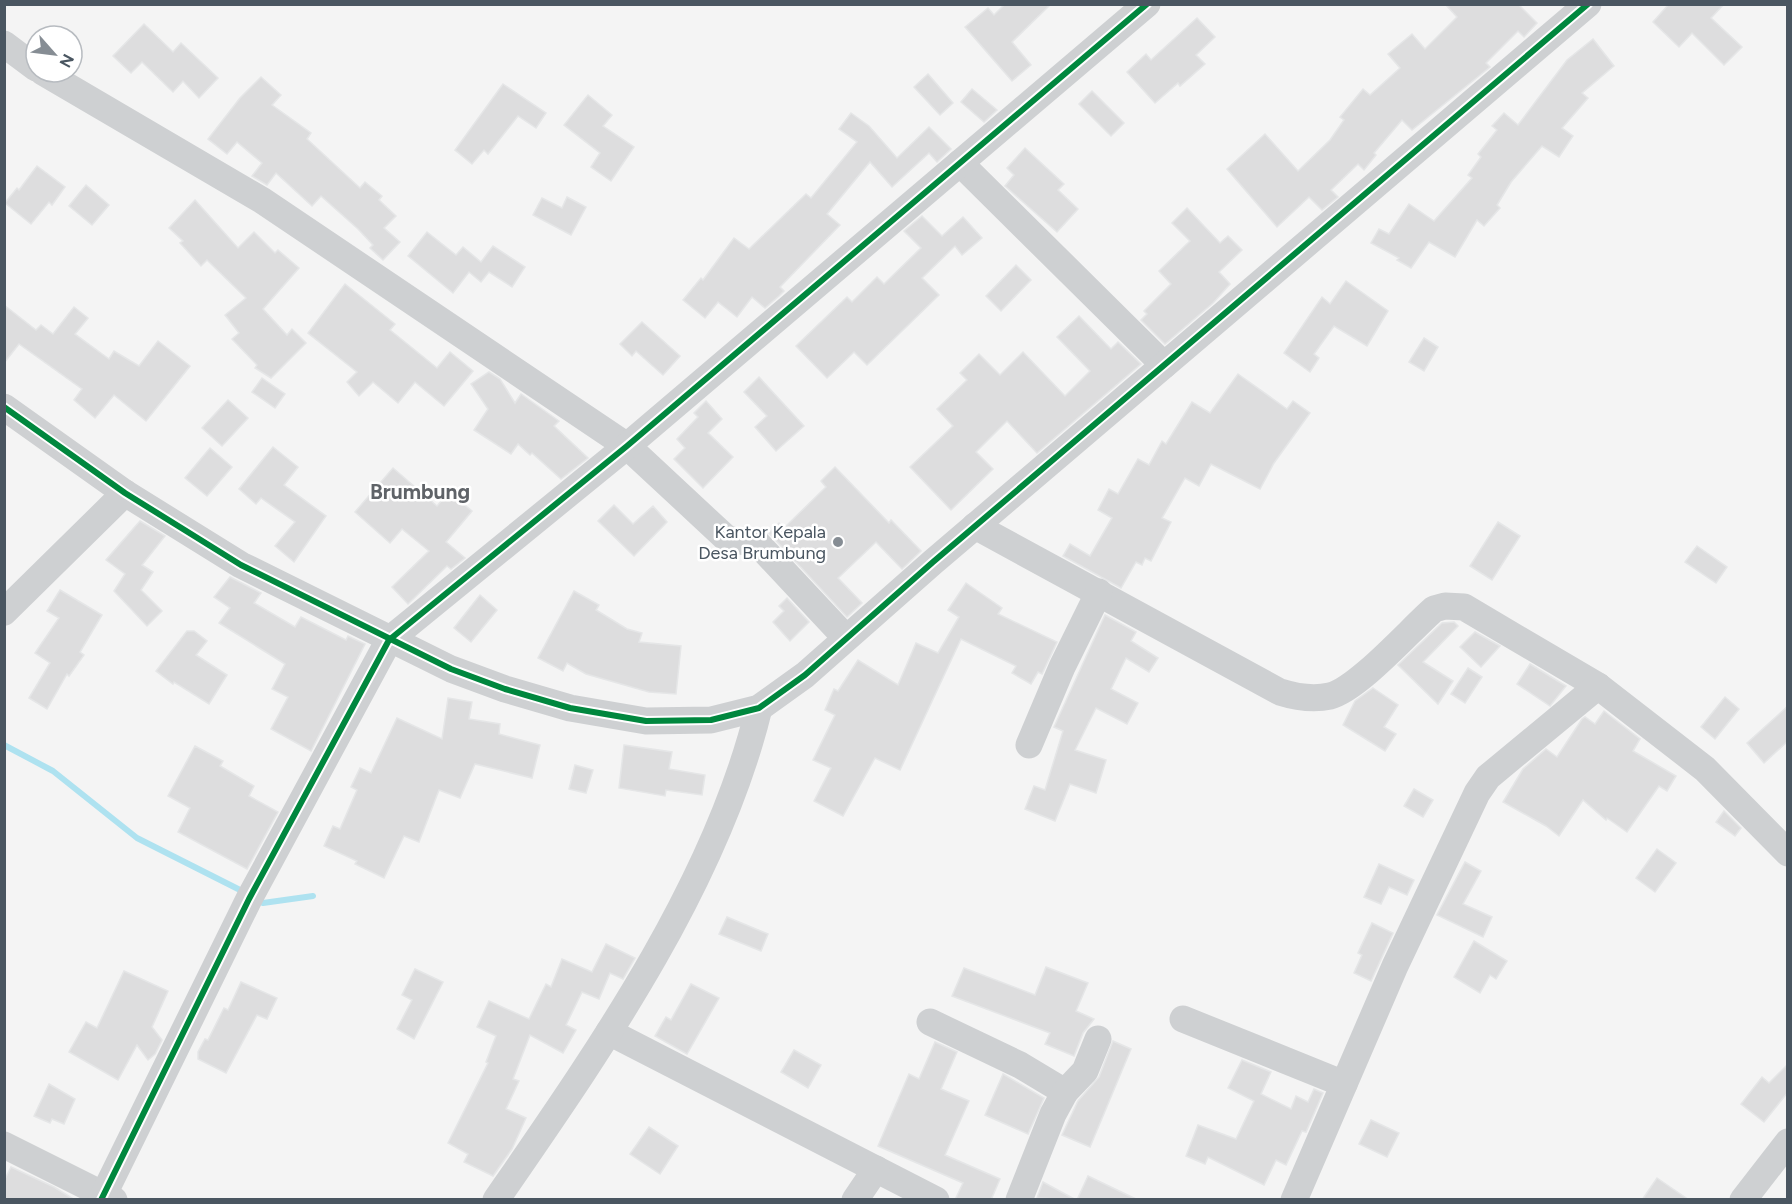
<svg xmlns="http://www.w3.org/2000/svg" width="1792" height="1204" viewBox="0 0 1792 1204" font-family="Figtree,sans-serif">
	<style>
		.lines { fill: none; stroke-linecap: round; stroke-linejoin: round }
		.stream { stroke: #aee2f0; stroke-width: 6 }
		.building { fill: #ddddde; stroke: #e5e6e7; stroke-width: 1.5 }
		.minor { stroke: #ced0d2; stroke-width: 27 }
		.cycleway-casing { stroke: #fff; stroke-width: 10 }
		.cycleway { stroke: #00873e; stroke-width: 6 }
		.poi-dot { fill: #868d94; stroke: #fff; stroke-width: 2 }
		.labels { text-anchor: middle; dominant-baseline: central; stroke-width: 5; stroke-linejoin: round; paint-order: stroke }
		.poi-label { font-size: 18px; fill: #4a5661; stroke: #fff; text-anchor: end }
		.quarter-label { font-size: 21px; font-weight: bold; fill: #5f6368; stroke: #fff }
	</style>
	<rect width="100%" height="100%" fill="#f4f4f4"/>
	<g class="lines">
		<g class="stream">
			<path d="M 4,745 L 53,771 L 137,838 L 246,893"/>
			<path d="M 257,900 L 263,903 L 313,896"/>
		</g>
	</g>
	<g class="building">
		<path d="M 1005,4 L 1051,4 L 1012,42 L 1031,65 L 1012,81 L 965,27 L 988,8 L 994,15 Z"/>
		<path d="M 1445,4 L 1518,4 L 1537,23 L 1524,37 L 1518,31 L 1486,63 L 1490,67 L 1412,130 L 1402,120 L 1374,153 L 1376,155 L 1364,170 L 1358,164 L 1331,190 L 1338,197 L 1322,210 L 1309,197 L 1277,227 L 1227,169 L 1265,134 L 1298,171 L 1330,140 L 1344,120 L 1340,117 L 1363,89 L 1370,95 L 1400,68 L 1388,54 L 1412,34 L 1425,49 L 1457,17 Z"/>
		<path d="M 1669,4 L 1724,4 L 1711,18 L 1742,47 L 1724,65 L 1692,33 L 1679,47 L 1653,22 Z"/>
		<path d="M 1197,18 L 1215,37 L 1196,55 L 1205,64 L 1180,86 L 1178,83 L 1155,103 L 1127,72 L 1146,54 L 1151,60 Z"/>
		<path d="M 144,24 L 173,52 L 181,43 L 218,78 L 199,98 L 183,81 L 173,92 L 142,62 L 131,73 L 113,56 Z"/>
		<path d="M 1593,39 L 1614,66 L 1582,93 L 1588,98 L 1562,128 L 1573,136 L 1559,157 L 1542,146 L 1511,182 L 1497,205 L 1500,208 L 1484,226 L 1477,220 L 1455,257 L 1429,242 L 1411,268 L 1397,260 L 1399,258 L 1371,243 L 1379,229 L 1389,234 L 1409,204 L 1434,221 L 1472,178 L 1468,175 L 1481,157 L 1478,154 L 1497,130 L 1492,126 L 1504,113 L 1518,125 L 1567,60 Z"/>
		<path d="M 928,74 L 953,103 L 940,115 L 914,87 Z"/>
		<path d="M 261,77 L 281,95 L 272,105 L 311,133 L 307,139 L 360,188 L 365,182 L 382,196 L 379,200 L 396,216 L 384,228 L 400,242 L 383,260 L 370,248 L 373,245 L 358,229 L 321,196 L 312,206 L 276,173 L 267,185 L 252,176 L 262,163 L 237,142 L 227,154 L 208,139 L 240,98 Z"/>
		<path d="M 503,84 L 546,113 L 536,128 L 518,116 L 488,154 L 484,150 L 472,164 L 455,150 Z"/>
		<path d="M 972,89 L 997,110 L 984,122 L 961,102 Z"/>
		<path d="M 1092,91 L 1124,123 L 1111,136 L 1079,104 Z"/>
		<path d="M 588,95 L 612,115 L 603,126 L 634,147 L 611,181 L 591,167 L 600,153 L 564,125 Z"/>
		<path d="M 851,113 L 869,126 L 897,158 L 929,127 L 951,149 L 937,162 L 929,153 L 892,187 L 870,162 L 827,214 L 840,225 L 780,287 L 784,291 L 779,296 L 765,308 L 752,297 L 737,317 L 718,302 L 705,318 L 683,300 L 701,278 L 703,280 L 734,238 L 749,249 L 806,194 L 811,198 L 857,142 L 839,129 Z"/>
		<path d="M 1025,148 L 1064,184 L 1058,190 L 1078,209 L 1057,232 L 1005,186 L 1014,175 L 1007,168 Z"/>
		<path d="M 37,166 L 65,187 L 52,205 L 49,202 L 31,224 L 5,203 L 17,188 L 19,190 Z"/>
		<path d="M 86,185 L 109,205 L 92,225 L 69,206 Z"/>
		<path d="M 567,197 L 586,207 L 571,235 L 533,215 L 542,198 L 562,208 Z"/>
		<path d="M 195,200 L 238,248 L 254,232 L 275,253 L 278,250 L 299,268 L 263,309 L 287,335 L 292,329 L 306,343 L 271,378 L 255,368 L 257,365 L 232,339 L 239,333 L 225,315 L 246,298 L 207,260 L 201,266 L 180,243 L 183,241 L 169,228 Z"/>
		<path d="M 1187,208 L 1220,243 L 1228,236 L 1242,250 L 1219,272 L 1230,284 L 1213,303 L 1165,344 L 1141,320 L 1147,314 L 1144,311 L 1171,284 L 1159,271 L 1190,241 L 1172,223 Z"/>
		<path d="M 922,216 L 942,236 L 963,217 L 982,238 L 962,255 L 955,246 L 922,278 L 939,295 L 867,365 L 854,352 L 827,378 L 796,346 L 847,297 L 852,302 L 877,277 L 884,284 L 921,248 L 904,231 Z"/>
		<path d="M 427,232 L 456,255 L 463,247 L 481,262 L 493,246 L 525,267 L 512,287 L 489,272 L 481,282 L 469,272 L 453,293 L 408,256 Z"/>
		<path d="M 1016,265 L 1031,280 L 1001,311 L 986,296 Z"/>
		<path d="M 1346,281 L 1388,311 L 1367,346 L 1334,326 L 1314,354 L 1319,358 L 1310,372 L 1284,353 L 1322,297 L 1330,304 Z"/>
		<path d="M 345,284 L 395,324 L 390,330 L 437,368 L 450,352 L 473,371 L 444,406 L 415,382 L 398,403 L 373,382 L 359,396 L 347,382 L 357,372 L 308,333 Z"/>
		<path d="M 4,305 L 36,330 L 41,325 L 53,334 L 74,307 L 88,318 L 75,334 L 109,359 L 114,351 L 139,366 L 158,341 L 190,366 L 146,421 L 114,395 L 95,418 L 74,400 L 82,389 L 19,344 L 4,363 Z"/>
		<path d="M 1079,316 L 1111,349 L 1118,342 L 1141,364 L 1037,453 L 1007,421 L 976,452 L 993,469 L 951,510 L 910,467 L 953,426 L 937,409 L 967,380 L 960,373 L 979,354 L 1000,375 L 1023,352 L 1065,396 L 1090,371 L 1057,337 Z"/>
		<path d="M 642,322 L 680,356 L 663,375 L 636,351 L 632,356 L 620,344 Z"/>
		<path d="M 1424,338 L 1438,347 L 1424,371 L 1409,362 Z"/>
		<path d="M 489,372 L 500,379 L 515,403 L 521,394 L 559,421 L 554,426 L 588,458 L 561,479 L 532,453 L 530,455 L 518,444 L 511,454 L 474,430 L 488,409 L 471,384 Z"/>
		<path d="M 1238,374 L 1287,409 L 1293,401 L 1310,413 L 1274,463 L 1260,489 L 1211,464 L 1199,486 L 1185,478 L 1162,518 L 1171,522 L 1151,561 L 1145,558 L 1142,565 L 1136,562 L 1121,588 L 1063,556 L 1070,544 L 1090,556 L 1112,518 L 1098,510 L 1109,489 L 1118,494 L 1138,459 L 1149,465 L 1162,441 L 1166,444 L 1192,402 L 1210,413 Z"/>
		<path d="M 759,377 L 804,426 L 776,451 L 755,427 L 767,416 L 744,392 Z"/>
		<path d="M 262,378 L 285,394 L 275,408 L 252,392 Z"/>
		<path d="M 228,400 L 248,418 L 222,446 L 202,428 Z"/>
		<path d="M 706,401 L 722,419 L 708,433 L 733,457 L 703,488 L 674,459 L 685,448 L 677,439 L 698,417 L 694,413 Z"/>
		<path d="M 273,447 L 298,467 L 284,485 L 326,516 L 294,562 L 275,546 L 295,522 L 261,498 L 256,504 L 239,489 Z"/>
		<path d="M 210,448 L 232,467 L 207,496 L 185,478 Z"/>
		<path d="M 835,467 L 889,523 L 891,520 L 921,551 L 902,569 L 876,542 L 838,578 L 862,603 L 847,617 L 769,533 L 779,523 L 784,528 L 826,487 L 821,481 Z"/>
		<path d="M 393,468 L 437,506 L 449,492 L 472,511 L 446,542 L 465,558 L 451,569 L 447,566 L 408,604 L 392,587 L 429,551 L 402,529 L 390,543 L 355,512 Z"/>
		<path d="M 614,505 L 633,524 L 653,506 L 667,522 L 634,556 L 598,521 Z"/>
		<path d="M 140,521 L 165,536 L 142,565 L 153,572 L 141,590 L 162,611 L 147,626 L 114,591 L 125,574 L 106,560 Z"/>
		<path d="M 1498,522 L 1520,536 L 1492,580 L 1470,566 Z"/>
		<path d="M 1697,546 L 1727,567 L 1716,583 L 1685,562 Z"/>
		<path d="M 230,577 L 261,593 L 254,603 L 295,627 L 301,617 L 346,640 L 348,636 L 365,644 L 311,751 L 271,729 L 288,697 L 272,689 L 285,664 L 219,623 L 230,608 L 214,597 Z"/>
		<path d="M 966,583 L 1002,608 L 998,614 L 1057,642 L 1042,674 L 1038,672 L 1031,684 L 1012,673 L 1016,666 L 961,639 L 900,770 L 875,758 L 843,816 L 814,801 L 831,768 L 813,760 L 835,715 L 825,710 L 834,689 L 838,691 L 858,660 L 898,685 L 916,643 L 938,653 L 959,617 L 948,610 Z"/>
		<path d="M 60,590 L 102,615 L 80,652 L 84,655 L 69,676 L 67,674 L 47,709 L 29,698 L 50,663 L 35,653 L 59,618 L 47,611 Z"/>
		<path d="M 574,591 L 599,605 L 596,610 L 627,629 L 642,633 L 639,642 L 681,646 L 676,694 L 649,692 L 586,674 L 567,663 L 563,671 L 538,658 Z"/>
		<path d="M 480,595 L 497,610 L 471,642 L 454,628 Z"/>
		<path d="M 787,598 L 809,622 L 790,641 L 773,622 L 784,611 L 779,606 Z"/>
		<path d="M 1105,615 L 1136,632 L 1131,641 L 1158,658 L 1149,672 L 1126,658 L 1111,689 L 1138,703 L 1127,724 L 1096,708 L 1075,750 L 1106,760 L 1096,793 L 1070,784 L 1055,821 L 1025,809 L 1034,786 L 1045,790 L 1063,731 L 1054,727 Z"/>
		<path d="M 1454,622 L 1458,626 L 1423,662 L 1453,681 L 1438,704 L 1398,665 L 1442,623 Z"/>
		<path d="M 187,631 L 194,631 L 207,641 L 196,655 L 227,675 L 209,704 L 174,682 L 173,684 L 156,671 Z"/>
		<path d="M 1475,632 L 1500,646 L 1481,667 L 1460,647 Z"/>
		<path d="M 1530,664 L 1566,686 L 1550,706 L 1517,684 Z"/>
		<path d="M 1468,668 L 1482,677 L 1465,703 L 1451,694 Z"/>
		<path d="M 1373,688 L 1398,705 L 1384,727 L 1396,734 L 1385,751 L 1343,725 L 1355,701 Z"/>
		<path d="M 1725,697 L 1739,709 L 1715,739 L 1701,727 Z"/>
		<path d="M 448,698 L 472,702 L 469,719 L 500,724 L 499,734 L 540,745 L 532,778 L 475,764 L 460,798 L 439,790 L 419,842 L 404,836 L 384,878 L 355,864 L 357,861 L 324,846 L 333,826 L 340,829 L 357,790 L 351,787 L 360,768 L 371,773 L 397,718 L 442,739 Z"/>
		<path d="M 1788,706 L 1788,741 L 1764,763 L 1747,743 Z"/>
		<path d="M 1604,711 L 1640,739 L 1633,751 L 1676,776 L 1667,791 L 1659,786 L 1627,832 L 1607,818 L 1606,820 L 1583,800 L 1559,836 L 1546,826 L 1503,802 L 1523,769 L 1546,749 L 1557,757 L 1582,719 L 1585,717 L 1595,724 Z"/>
		<path d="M 624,745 L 672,752 L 669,769 L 705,775 L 702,795 L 666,790 L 665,796 L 619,788 Z"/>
		<path d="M 195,746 L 223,761 L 220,766 L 254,786 L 249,796 L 278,812 L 247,869 L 178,832 L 190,808 L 168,796 Z"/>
		<path d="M 575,765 L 593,770 L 586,793 L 569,789 Z"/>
		<path d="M 1414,789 L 1433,800 L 1423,817 L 1404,806 Z"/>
		<path d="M 1724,811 L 1741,828 L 1735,836 L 1716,822 Z"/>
		<path d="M 1657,849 L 1676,863 L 1655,892 L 1636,878 Z"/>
		<path d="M 1465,862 L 1481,871 L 1463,904 L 1492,917 L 1483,937 L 1437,915 Z"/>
		<path d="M 1379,864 L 1414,880 L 1407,895 L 1389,887 L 1381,904 L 1364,897 Z"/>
		<path d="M 727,917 L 768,934 L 761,951 L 719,934 Z"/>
		<path d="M 1372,923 L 1393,933 L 1371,981 L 1354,973 L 1362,955 L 1358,953 Z"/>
		<path d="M 1474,941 L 1507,961 L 1496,979 L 1490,975 L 1480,993 L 1454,977 Z"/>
		<path d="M 606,944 L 635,958 L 623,979 L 610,973 L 599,999 L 582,992 L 566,1025 L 576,1030 L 563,1053 L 530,1035 L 513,1079 L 519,1081 L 506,1109 L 526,1118 L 512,1149 L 493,1176 L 464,1162 L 468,1154 L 448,1143 L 488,1063 L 486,1062 L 496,1036 L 477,1027 L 489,1001 L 529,1019 L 546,984 L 551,987 L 562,959 L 592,972 Z"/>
		<path d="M 1046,967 L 1088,983 L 1076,1011 L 1094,1019 L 1083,1033 L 1074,1056 L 1045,1044 L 1050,1033 L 952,996 L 964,968 L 1035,995 Z"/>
		<path d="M 415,969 L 443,982 L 414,1039 L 397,1029 L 412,1000 L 402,995 Z"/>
		<path d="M 124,971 L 168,991 L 152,1027 L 162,1040 L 155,1054 L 148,1060 L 137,1045 L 118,1080 L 69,1052 L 86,1022 L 97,1028 Z"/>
		<path d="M 241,982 L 277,998 L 267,1019 L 257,1015 L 226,1073 L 198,1059 L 198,1052 L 205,1039 L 208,1040 L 224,1008 L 228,1010 Z"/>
		<path d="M 691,984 L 719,998 L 687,1054 L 655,1036 L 666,1017 L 671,1020 Z"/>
		<path d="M 1113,1041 L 1131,1049 L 1090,1147 L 1062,1135 L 1078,1101 L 1099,1077 Z"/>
		<path d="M 935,1042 L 957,1052 L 941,1089 L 969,1101 L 945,1155 L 1000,1179 L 991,1200 L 955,1200 L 963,1183 L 878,1146 L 909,1074 L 919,1079 Z"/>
		<path d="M 794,1050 L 821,1065 L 808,1088 L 781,1072 Z"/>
		<path d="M 1242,1060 L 1271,1072 L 1261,1094 L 1291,1109 L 1296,1096 L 1308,1102 L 1314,1089 L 1323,1093 L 1306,1132 L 1302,1131 L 1286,1165 L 1276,1160 L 1264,1185 L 1208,1157 L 1205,1164 L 1186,1156 L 1198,1125 L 1236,1139 L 1254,1101 L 1228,1088 Z"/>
		<path d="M 1788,1064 L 1788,1092 L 1764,1122 L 1741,1104 L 1762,1077 L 1769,1083 Z"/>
		<path d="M 1003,1074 L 1044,1098 L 1028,1134 L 985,1115 Z"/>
		<path d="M 49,1084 L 75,1099 L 64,1124 L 52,1119 L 50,1123 L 34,1116 Z"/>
		<path d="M 1371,1120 L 1399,1133 L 1387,1157 L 1359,1144 Z"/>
		<path d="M 649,1127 L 678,1146 L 660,1174 L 630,1154 Z"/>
		<path d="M 11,1167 L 54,1187 L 75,1200 L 4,1200 L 4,1181 Z"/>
		<path d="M 1088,1176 L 1138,1200 L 1077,1200 Z"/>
		<path d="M 1657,1178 L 1689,1200 L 1642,1200 Z"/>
		<path d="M 1043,1182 L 1076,1200 L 1037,1198 Z"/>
	</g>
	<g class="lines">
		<g class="minor">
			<path d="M 4,44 L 36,68"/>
			<path d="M 43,72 L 263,201 L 627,446 L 727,539 L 758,544 L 846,638"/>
			<path d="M 960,163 L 1164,365"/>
			<path d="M 4,407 L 125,493 L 241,565 L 451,669 L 505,689 L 570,708 L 646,721 L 711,720 L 759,708 L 805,675 L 933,562 L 1588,4"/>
			<path d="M 975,526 L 1280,692 C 1296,697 1313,700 1330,696 C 1358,689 1410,630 1434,609 L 1445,606 L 1464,607 L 1598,686"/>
			<path d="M 4,612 L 125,493"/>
			<path d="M 1029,745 L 1062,667 L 1099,592"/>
			<path d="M 1183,1019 L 1344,1084"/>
			<path d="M 930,1022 L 1020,1065 L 1065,1092"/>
			<path d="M 609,1032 L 936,1200"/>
			<path d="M 4,1145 L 114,1200"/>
			<path d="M 101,1200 L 249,899 L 389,640 L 627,446 L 1147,4"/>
			<path d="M 496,1200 C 598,1052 716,885 759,708"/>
			<path d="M 855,1200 L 876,1169"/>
			<path d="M 1019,1200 L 1053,1114 L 1065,1092 L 1085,1071 L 1098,1039"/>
			<path d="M 1294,1200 L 1395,966 L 1477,793 L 1488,777 L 1598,686 L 1705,769 L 1788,853"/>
			<path d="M 1743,1200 L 1788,1142"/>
		</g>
		<defs>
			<g id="cycleway">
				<path d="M 4,407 L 125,493 L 241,565 L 451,669 L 505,689 L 570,708 L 646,721 L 711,720 L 759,708 L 805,675 L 933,562 L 1588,4"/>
				<path d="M 101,1200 L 249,899 L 389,640 L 627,446 L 1147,4"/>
			</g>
		</defs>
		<use href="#cycleway" class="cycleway-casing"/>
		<use href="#cycleway" class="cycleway"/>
	</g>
	<circle class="poi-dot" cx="838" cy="542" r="6"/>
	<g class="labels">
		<g class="poi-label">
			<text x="826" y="532">Kantor Kepala<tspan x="826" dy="21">Desa Brumbung</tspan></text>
		</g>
		<g class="quarter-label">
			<text x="420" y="491">Brumbung</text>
		</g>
	</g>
	<rect width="1792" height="1204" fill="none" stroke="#4a5661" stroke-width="12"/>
	<g transform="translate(54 54) rotate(118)"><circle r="28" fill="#ffffff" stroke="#b7bbc0" stroke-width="1.5"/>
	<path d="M0-4.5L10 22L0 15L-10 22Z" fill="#868d94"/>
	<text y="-9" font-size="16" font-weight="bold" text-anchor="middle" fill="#4a5661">N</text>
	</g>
</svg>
